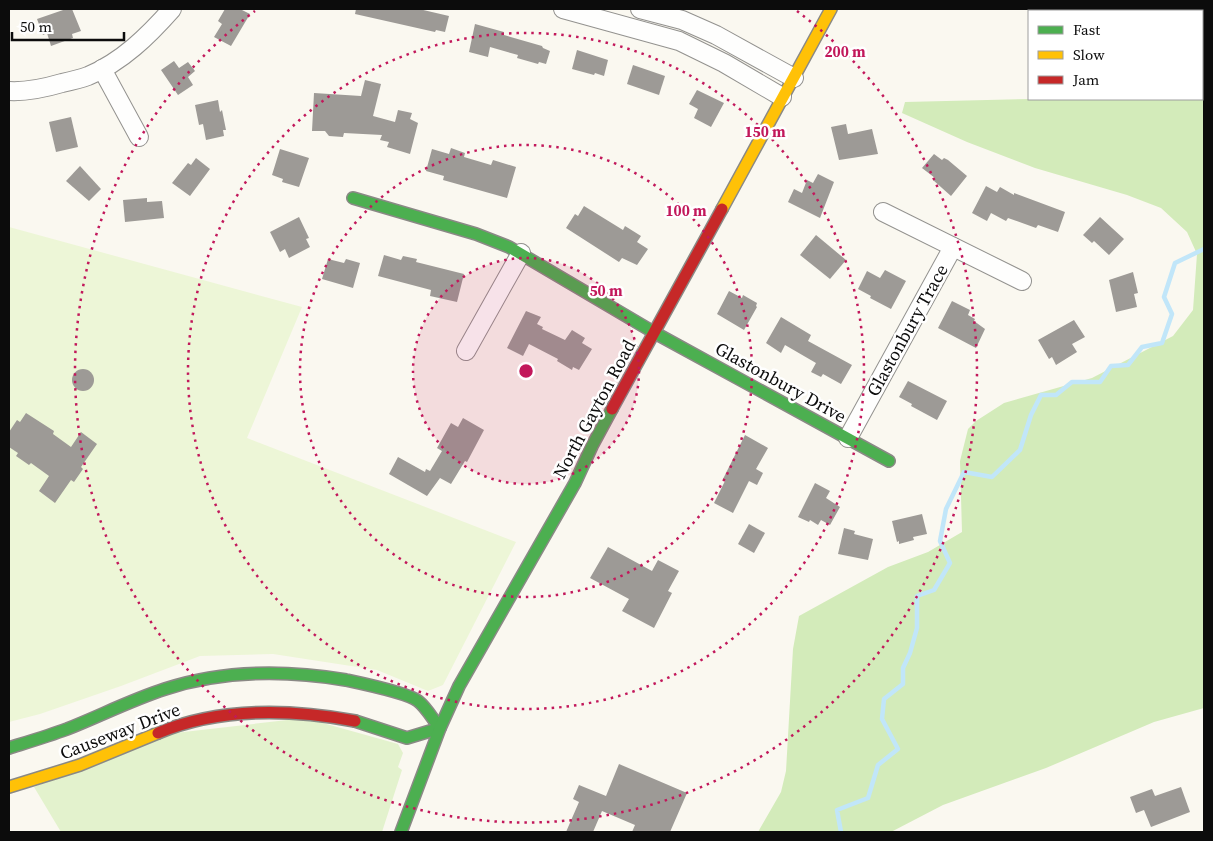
<svg xmlns="http://www.w3.org/2000/svg" width="1213" height="841" viewBox="0 0 1213 841" font-family="'Source Serif 4',serif">
	<style>
		.green { fill: #e3f2cd }
		.forest { fill: #d3ebba }
		.pitch { fill: #edf6d7 }
		.lines { fill: none; stroke-linecap: round; stroke-linejoin: round }
		.stream { stroke: #c1e6f9; stroke-width: 4.5 }
		.building { fill: #9d9a96 }
		.street-casing { stroke: #93928f; stroke-width: 20 }
		.fast-casing { stroke: #8a8985; stroke-width: 14 }
		.slow-casing { stroke: #8a8985; stroke-width: 14 }
		.jam-casing { stroke: #8a8985; stroke-width: 14 }
		.street { stroke: #fefefd; stroke-width: 18 }
		.fast { stroke: #4caf50; stroke-width: 11 }
		.slow { stroke: #ffc107; stroke-width: 11 }
		.jam { stroke: #c62828; stroke-width: 11 }
		.ring { fill: none; stroke: #c2185b; stroke-width: 2.5; stroke-dasharray: 2.5 5 }
		.labels { text-anchor: middle; dominant-baseline: central; stroke-width: 5; stroke-linejoin: round; paint-order: stroke }
		.street-label { font-size: 18px; fill: #0c0c0c; stroke: #fff }
		.centre { fill: #c2185b; stroke: #fff; stroke-width: 2.5 }
		.ring-label { font-size: 15px; text-anchor: middle; font-weight: bold; fill: #c2185b; stroke: #fff; stroke-width: 5; stroke-linejoin: round; paint-order: stroke }
	</style>
	<rect width="100%" height="100%" fill="#faf8f0"/>
	<path class="green" d="M 305,718 L 398,744 L 403,753 L 398,767 L 402,770 L 382,832 L 61,832 L 34,787 L 166,734 Z"/>
	<path class="forest" d="M 1204,78 L 1204,708 L 1154,722 L 1046,768 L 943,805 L 891,832 L 758,832 L 781,792 L 786,771 L 793,649 L 799,616 L 888,567 L 928,552 L 962,532 L 960,461 L 968,429 L 976,421 L 1004,403 L 1092,378 L 1173,336 L 1193,310 L 1197,254 L 1187,232 L 1161,208 L 1127,195 L 1035,168 L 967,142 L 902,113 L 905,102 L 1031,99 L 1202,99 L 1202,79 Z"/>
	<path class="pitch" d="M 9,227 L 302,307 L 247,438 L 516,542 L 443,685 L 428,691 L 377,670 L 273,654 L 200,656 L 121,686 L 40,714 L 9,722 Z"/>
	<g class="lines">
		<path class="stream" d="M 841,832 L 837,810 L 868,798 L 878,765 L 898,749 L 882,719 L 884,699 L 903,684 L 903,668 L 910,653 L 917,628 L 917,596 L 934,590 L 950,563 L 940,541 L 946,509 L 964,472 L 992,477 L 1020,450 L 1031,415 L 1041,395 L 1056,395 L 1072,382 L 1100,382 L 1111,366 L 1128,365 L 1142,347 L 1162,343 L 1172,314 L 1164,297 L 1175,263 L 1204,249"/>
	</g>
	<g class="building">
		<path d="M 66,9 L 72,9 L 81,31 L 72,34 L 73,38 L 51,46 L 47,33 L 43,35 L 37,19 Z"/>
		<path d="M 225,9 L 240,9 L 250,14 L 231,46 L 214,37 L 222,24 L 218,21 Z"/>
		<path d="M 356,9 L 419,9 L 449,16 L 445,32 L 436,30 L 435,32 L 355,14 Z"/>
		<path d="M 475,24 L 504,32 L 504,35 L 542,46 L 543,48 L 550,51 L 546,64 L 539,62 L 538,64 L 517,58 L 518,55 L 490,47 L 488,57 L 469,52 Z"/>
		<path d="M 577,50 L 608,60 L 604,76 L 595,73 L 594,75 L 572,69 Z"/>
		<path d="M 174,61 L 179,68 L 188,62 L 195,71 L 188,77 L 193,85 L 178,95 L 161,70 Z"/>
		<path d="M 633,65 L 665,76 L 659,95 L 627,84 Z"/>
		<path d="M 365,80 L 381,84 L 373,116 L 395,122 L 398,110 L 412,113 L 410,119 L 418,123 L 410,154 L 387,147 L 389,142 L 380,140 L 382,135 L 344,133 L 343,137 L 329,136 L 325,131 L 312,131 L 314,93 L 361,96 Z"/>
		<path d="M 697,90 L 724,103 L 711,127 L 694,118 L 698,109 L 689,104 Z"/>
		<path d="M 218,100 L 220,112 L 222,110 L 226,130 L 223,130 L 224,136 L 206,140 L 203,124 L 199,125 L 195,105 Z"/>
		<path d="M 71,117 L 78,147 L 56,152 L 49,122 Z"/>
		<path d="M 846,124 L 848,134 L 872,129 L 878,154 L 839,160 L 831,127 Z"/>
		<path d="M 451,148 L 465,153 L 464,157 L 491,165 L 493,160 L 516,167 L 507,198 L 443,180 L 444,176 L 426,171 L 432,149 L 449,154 Z"/>
		<path d="M 280,149 L 309,158 L 299,187 L 282,182 L 283,179 L 272,175 Z"/>
		<path d="M 934,154 L 942,160 L 944,158 L 948,160 L 967,176 L 951,196 L 933,180 L 935,178 L 922,168 Z"/>
		<path d="M 196,158 L 210,169 L 190,196 L 172,183 L 188,163 L 191,165 Z"/>
		<path d="M 80,166 L 101,189 L 89,201 L 66,181 Z"/>
		<path d="M 818,174 L 834,182 L 820,218 L 788,202 L 794,189 L 802,193 L 807,180 L 813,183 Z"/>
		<path d="M 986,186 L 997,192 L 1000,187 L 1014,195 L 1014,193 L 1065,212 L 1058,232 L 1038,225 L 1036,228 L 1008,218 L 1006,221 L 991,213 L 987,221 L 972,213 Z"/>
		<path d="M 147,198 L 147,202 L 162,201 L 164,218 L 125,222 L 123,200 Z"/>
		<path d="M 584,206 L 623,230 L 625,226 L 641,236 L 637,242 L 648,249 L 637,265 L 622,258 L 619,262 L 566,228 L 575,214 L 578,216 Z"/>
		<path d="M 299,217 L 309,238 L 306,239 L 310,247 L 289,258 L 285,249 L 280,252 L 270,232 Z"/>
		<path d="M 1100,217 L 1124,239 L 1109,255 L 1094,241 L 1092,243 L 1083,235 Z"/>
		<path d="M 816,235 L 846,260 L 830,279 L 800,255 Z"/>
		<path d="M 384,255 L 401,260 L 403,256 L 417,259 L 416,262 L 464,274 L 457,302 L 430,296 L 431,290 L 378,276 Z"/>
		<path d="M 328,259 L 344,263 L 346,259 L 360,263 L 353,288 L 322,279 Z"/>
		<path d="M 885,270 L 906,281 L 891,309 L 870,298 L 871,296 L 858,289 L 867,271 L 880,278 Z"/>
		<path d="M 1133,272 L 1138,293 L 1134,294 L 1137,307 L 1116,312 L 1109,280 Z"/>
		<path d="M 729,291 L 742,298 L 743,295 L 757,303 L 756,306 L 757,307 L 744,330 L 717,314 Z"/>
		<path d="M 952,301 L 970,310 L 968,315 L 975,319 L 974,321 L 985,329 L 976,348 L 938,328 Z"/>
		<path d="M 526,311 L 541,317 L 537,324 L 543,327 L 542,329 L 565,340 L 572,330 L 585,338 L 582,343 L 592,349 L 579,370 L 573,367 L 572,370 L 557,361 L 558,359 L 529,344 L 523,356 L 507,348 Z"/>
		<path d="M 781,317 L 811,335 L 808,341 L 852,365 L 841,384 L 823,374 L 821,377 L 811,372 L 816,363 L 785,345 L 781,353 L 766,343 Z"/>
		<path d="M 1074,320 L 1085,337 L 1072,344 L 1077,352 L 1056,365 L 1052,357 L 1049,359 L 1038,340 Z"/>
		<circle cx="83" cy="380" r="11"/>
		<path d="M 908,381 L 947,401 L 937,420 L 911,406 L 912,404 L 899,397 Z"/>
		<path d="M 26,413 L 54,431 L 53,434 L 71,447 L 81,432 L 97,444 L 81,467 L 83,469 L 74,482 L 71,480 L 55,503 L 39,491 L 49,476 L 31,463 L 29,465 L 16,456 L 18,453 L 9,447 L 9,432 L 17,420 L 20,422 Z"/>
		<path d="M 463,418 L 484,430 L 467,462 L 465,461 L 451,484 L 440,478 L 427,496 L 389,474 L 398,457 L 425,472 L 426,469 L 430,471 L 442,451 L 437,448 L 451,423 L 458,427 Z"/>
		<path d="M 745,435 L 768,448 L 756,469 L 763,473 L 757,485 L 749,481 L 733,513 L 714,503 L 725,481 L 723,479 Z"/>
		<path d="M 815,483 L 830,491 L 826,498 L 840,507 L 830,525 L 821,520 L 818,525 L 810,520 L 809,522 L 798,517 Z"/>
		<path d="M 922,514 L 927,534 L 913,537 L 914,540 L 899,544 L 899,541 L 897,542 L 892,521 Z"/>
		<path d="M 749,524 L 765,533 L 754,553 L 738,544 Z"/>
		<path d="M 844,528 L 855,531 L 854,534 L 873,539 L 868,560 L 838,554 Z"/>
		<path d="M 608,547 L 652,571 L 658,560 L 679,571 L 668,591 L 672,593 L 654,628 L 622,611 L 629,599 L 590,578 Z"/>
		<path d="M 619,764 L 687,793 L 670,832 L 632,832 L 635,825 L 602,811 L 593,832 L 566,832 L 579,802 L 573,799 L 579,785 L 606,796 Z"/>
		<path d="M 1181,787 L 1190,812 L 1151,827 L 1144,810 L 1136,813 L 1130,797 L 1152,789 L 1155,796 Z"/>
	</g>
	<g class="lines">
		<defs>
			<g id="street">
				<path d="M 563,9 L 679,41 L 724,63 L 782,97"/>
				<path d="M 640,9 L 682,20 L 716,35 L 794,78"/>
				<path d="M 102,69 L 139,137"/>
				<path d="M 9,91 C 27,92 45,88 62,83 C 71,81 80,79 88,76 C 122,62 149,35 172,9"/>
				<path d="M 883,212 L 1022,281"/>
				<path d="M 466,351 L 521,253"/>
				<path d="M 848,438 L 953,247"/>
			</g>
			<g id="fast">
				<path d="M 353,198 L 476,234 L 509,247 L 655,333 L 889,461"/>
				<path d="M 9,748 C 28,742 48,736 67,729 C 100,716 131,700 165,689 C 223,670 286,670 346,680 C 360,683 408,693 418,701 C 427,708 433,720 440,728 L 407,738 L 355,721"/>
				<path d="M 401,832 L 440,728 L 459,686 L 575,483 L 592,446 L 612,409"/>
			</g>
			<g id="slow">
				<path d="M 722,209 L 831,9"/>
				<path d="M 9,787 L 80,765 L 158,733"/>
			</g>
			<g id="jam">
				<path d="M 612,409 L 722,209"/>
				<path d="M 158,733 C 220,707 290,709 355,721"/>
			</g>
		</defs>
		<use href="#street" class="street-casing"/>
		<use href="#fast" class="fast-casing"/>
		<use href="#slow" class="slow-casing"/>
		<use href="#jam" class="jam-casing"/>
		<use href="#street" class="street"/>
		<use href="#fast" class="fast"/>
		<use href="#slow" class="slow"/>
		<use href="#jam" class="jam"/>
	</g>
	<circle cx="526" cy="371" r="113" fill="#c2185b" fill-opacity=".12"/>
	<g class="ring">
		<circle cx="526" cy="371" r="113"/>
		<circle cx="526" cy="371" r="226"/>
		<circle cx="526" cy="371" r="338"/>
		<path d="M797 11A451 451 0 1 1 255 11"/>
	</g>
	<g class="labels">
		<g class="street-label">
			<text transform="translate(907 330) rotate(-61)">Glastonbury Trace</text>
			<text transform="translate(781 382) rotate(29)">Glastonbury Drive</text>
			<text transform="translate(594 409) rotate(-62)">North Gayton Road</text>
			<text transform="translate(120 731) rotate(-21)">Causeway Drive</text>
		</g>
	</g>
	<circle cx="526" cy="371" r="8" class="centre"/>
	<g class="ring-label">
		<text x="845" y="57">200 m</text>
		<text x="765" y="137">150 m</text>
		<text x="686" y="216">100 m</text>
		<text x="606" y="296">50 m</text>
	</g>
	<rect width="1213" height="841" fill="none" stroke="#0c0c0c" stroke-width="20"/>
	<rect x="1028" y="10" width="175" height="90" fill="#ffffff" stroke="#9e9e9e"/>
	<rect x="1038" y="26" width="25" height="8" fill="#4caf50" stroke="#9e9e9e"/>
	<text x="1073" y="35" font-size="15" fill="#0c0c0c">Fast</text>
	<rect x="1038" y="51" width="25" height="8" fill="#ffc107" stroke="#9e9e9e"/>
	<text x="1073" y="60" font-size="15" fill="#0c0c0c">Slow</text>
	<rect x="1038" y="76" width="25" height="8" fill="#c62828" stroke="#9e9e9e"/>
	<text x="1073" y="85" font-size="15" fill="#0c0c0c">Jam</text>
	<path d="M12 32v8h112v-8" fill="none" stroke="#0c0c0c" stroke-width="2.5"/>
	<text x="20" y="32" font-size="15" fill="#0c0c0c" stroke="#ffffff" stroke-width="4" paint-order="stroke">50 m</text>
</svg>
